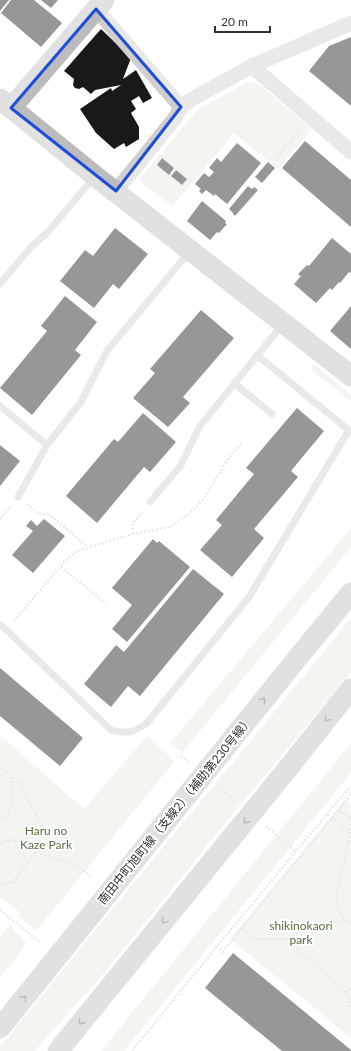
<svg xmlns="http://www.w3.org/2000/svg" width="351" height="1051" viewBox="0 0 351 1051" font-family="Lato,'Noto Sans JP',sans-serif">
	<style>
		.green { fill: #e5ecde; fill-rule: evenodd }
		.building { fill: #191919 }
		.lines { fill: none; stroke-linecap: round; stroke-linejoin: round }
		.path { stroke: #cfcfcf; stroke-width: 2.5; stroke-dasharray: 2 2; stroke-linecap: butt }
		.lane { stroke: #cfcfcf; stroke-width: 7 }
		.street { stroke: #cfcfcf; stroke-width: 15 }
		.secondary { stroke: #bcbcbc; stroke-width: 21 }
		.oneway { stroke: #707070 }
		.marked { fill: none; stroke: #1d4ed8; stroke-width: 3; stroke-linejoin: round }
		.labels { text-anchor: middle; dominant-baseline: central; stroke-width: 4; stroke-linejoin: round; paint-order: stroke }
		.street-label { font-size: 12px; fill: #323232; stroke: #fff }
		.park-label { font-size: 12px; fill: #54713d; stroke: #fff }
	</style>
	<rect width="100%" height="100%" fill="#fff"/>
	<g class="green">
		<path d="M 248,82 L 259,84 L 312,129 L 278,169 L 234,133 L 172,207 L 139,180 L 198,109 ZM 162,158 L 174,168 L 169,175 L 157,165 ZM 176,170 L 187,179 L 182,185 L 171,176 Z"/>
		<path d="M 314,364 L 351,395 L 351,401 L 310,369 Z"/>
		<path d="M 351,528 L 351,547 L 182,753 L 170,743 Z"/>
		<path d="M 351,618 L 351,673 L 231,816 L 105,972 L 35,1051 L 0,1051 L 0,1047 C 116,903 235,761 351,618 Z"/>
		<path d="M 0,735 L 84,809 L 147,736 L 171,757 L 170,759 L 174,762 L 36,931 L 18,916 L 20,913 L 0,896 Z"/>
		<path d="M 351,743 L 351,773 L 124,1051 L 101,1051 Z"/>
		<path d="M 344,801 L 351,806 L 351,1038 L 230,939 Z"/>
		<path d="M 10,925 L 25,941 L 24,948 L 0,978 L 0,938 Z"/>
	</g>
	<g class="building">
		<path d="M 0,0 L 9,0 L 0,11 Z"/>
		<path d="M 11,0 L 34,0 L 62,23 L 41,47 L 1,13 Z"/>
		<path d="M 41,0 L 58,0 L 51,8 Z"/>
		<path d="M 101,29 L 131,58 L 123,79 L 136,70 L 152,98 L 143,103 L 139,96 L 131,101 L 136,109 L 131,113 L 139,127 L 139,139 L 126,147 L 124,143 L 114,149 L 96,133 L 80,109 L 111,88 L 112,91 L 121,85 L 95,90 L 91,94 L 83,87 L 79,89 L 75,88 L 73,85 L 74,79 L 64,71 Z"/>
		<path d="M 351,37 L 351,106 L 309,71 L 329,46 Z"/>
		<path d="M 305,141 L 351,180 L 351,227 L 282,168 Z"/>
		<path d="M 237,143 L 261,163 L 227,204 L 215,194 L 214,196 L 206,190 L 202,194 L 199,191 L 201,189 L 195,184 L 204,173 L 209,177 L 214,172 L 209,168 L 217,158 L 221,162 Z"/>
		<path d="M 162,158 L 174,168 L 169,175 L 157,165 Z"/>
		<path d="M 268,162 L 275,168 L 262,183 L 255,177 Z"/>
		<path d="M 176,170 L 187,179 L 182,185 L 171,176 Z"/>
		<path d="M 248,186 L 252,189 L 254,187 L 258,190 L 235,216 L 233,214 L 233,213 L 229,209 Z"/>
		<path d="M 202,201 L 226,221 L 225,223 L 227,224 L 219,233 L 217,232 L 210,240 L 187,221 Z"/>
		<path d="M 115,228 L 148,254 L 119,289 L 113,284 L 94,308 L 60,281 L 85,250 L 93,256 Z"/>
		<path d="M 332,238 L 351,254 L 351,273 L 349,272 L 340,283 L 339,282 L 332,290 L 330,288 L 316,303 L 294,284 L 301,276 L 298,274 L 307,265 L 309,266 Z"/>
		<path d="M 65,296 L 97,322 L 75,350 L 81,355 L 32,415 L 0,388 L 47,331 L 41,326 Z"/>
		<path d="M 351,306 L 351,349 L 330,331 Z"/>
		<path d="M 201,310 L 234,338 L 183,397 L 190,403 L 168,427 L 133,398 L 155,373 L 150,369 Z"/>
		<path d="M 297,408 L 324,431 L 291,471 L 298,477 L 254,529 L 264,538 L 232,577 L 200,550 L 222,525 L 216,520 L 254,474 L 246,468 Z"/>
		<path d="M 143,413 L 176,442 L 150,472 L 144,467 L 97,523 L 66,496 L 114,439 L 118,442 Z"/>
		<path d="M 0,445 L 20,461 L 0,486 Z"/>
		<path d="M 44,519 L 65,536 L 33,573 L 12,555 L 33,531 L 26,526 L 31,520 L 37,526 Z"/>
		<path d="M 153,539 L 157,543 L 159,541 L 190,567 L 127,642 L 112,629 L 132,605 L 112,588 Z"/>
		<path d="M 193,569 L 224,594 L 140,696 L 128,686 L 111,707 L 84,684 L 116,645 L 124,652 Z"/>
		<path d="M 0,668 L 83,738 L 60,766 L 0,716 Z"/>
		<path d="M 233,953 L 351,1050 L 351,1051 L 282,1051 L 205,988 Z"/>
	</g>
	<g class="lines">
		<g class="path">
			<path d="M 277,157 L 300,130"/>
			<path d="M 27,504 L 39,514 L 50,515 L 88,547"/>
			<path d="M 0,519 L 11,506"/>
			<path d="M 133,534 L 133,523 L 143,511"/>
			<path d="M 61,567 L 105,603"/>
			<path d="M 14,621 L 64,562 L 77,551 L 133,534 L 170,527 L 191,512 L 203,500 L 230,456 L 242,443"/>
			<path d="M 181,756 L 189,763"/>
			<path d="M 0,767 L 19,783 L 43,828 L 36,852 L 73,863 L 93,878"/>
			<path d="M 218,787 L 236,801"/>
			<path d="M 339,810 L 351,818"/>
			<path d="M 327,814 L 351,786"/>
			<path d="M 0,816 L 6,819 L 12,801 L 11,777"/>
			<path d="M 351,824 C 349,837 347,849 344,861 C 340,882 327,911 351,924"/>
			<path d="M 266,826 L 296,852"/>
			<path d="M 0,844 L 7,842 L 10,839 L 37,848"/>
			<path d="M 0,885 L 13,882 L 36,852"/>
			<path d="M 0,910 L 40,942"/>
			<path d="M 241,929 L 351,795"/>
			<path d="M 285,939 C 304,929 324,922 346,921"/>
			<path d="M 216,947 L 223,952 L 241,929 L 254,939 L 285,939 L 347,993 L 351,1007"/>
			<path d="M 347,993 L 351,988"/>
			<path d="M 132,1051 L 214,950 L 327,814 L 351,834"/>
		</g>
		<g class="lane">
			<path d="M 0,284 L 32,246 L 48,232 L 94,177"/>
			<path d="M 257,355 L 351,432"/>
			<path d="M 234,383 L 272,414"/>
			<path d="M 0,406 L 47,445"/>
			<path d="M 18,497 L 47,445 L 81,402 L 107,351 L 189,252"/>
			<path d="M 150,502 L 181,465 L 200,426 L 282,325"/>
			<path d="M 0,624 L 111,730 C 128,734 133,733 147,723 L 249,597 L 349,430"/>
		</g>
		<g class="street">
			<path d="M 96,9 L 181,107 L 192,99 L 252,66"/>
			<path d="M 351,23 L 252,66 L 351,152"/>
			<path d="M 116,191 L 175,118 L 181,107"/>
		</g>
		<g class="secondary">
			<path d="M 0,99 L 95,176 L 351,376"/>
			<path d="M 11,108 L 104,0"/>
			<path d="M 0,1028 L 295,661 L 351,593"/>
			<path d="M 58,1051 L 281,777 L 351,689"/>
		</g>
	</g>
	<defs><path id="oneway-chevron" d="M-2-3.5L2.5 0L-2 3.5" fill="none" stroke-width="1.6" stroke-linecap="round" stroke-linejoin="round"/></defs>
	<g class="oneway">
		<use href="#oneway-chevron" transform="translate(263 700) rotate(-51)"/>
		<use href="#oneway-chevron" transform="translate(327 719) rotate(128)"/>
		<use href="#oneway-chevron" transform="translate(246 821) rotate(129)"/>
		<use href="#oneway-chevron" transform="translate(164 921) rotate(129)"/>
		<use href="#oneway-chevron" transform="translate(24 998) rotate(-51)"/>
		<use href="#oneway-chevron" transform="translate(81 1022) rotate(129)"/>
	</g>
	<path d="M0 0H351V1051H0ZM 96,9 L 181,107 L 116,191 L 11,108 Z" fill="#fff" fill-opacity=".55" fill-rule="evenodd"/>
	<path class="marked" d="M 96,9 L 181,107 L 116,191 L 11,108 Z"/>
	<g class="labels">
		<g class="street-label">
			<text transform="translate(175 810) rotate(-51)">南田中町旭町線（支線2）（補助第230号線）</text>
		</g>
		<g class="park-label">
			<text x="46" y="830">Haru no<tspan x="46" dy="14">Kaze Park</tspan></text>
			<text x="301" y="925">shikinokaori<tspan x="301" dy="14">park</tspan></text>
		</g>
	</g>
	<path d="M215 26v6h55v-6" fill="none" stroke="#323232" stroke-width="2"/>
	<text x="221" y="26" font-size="12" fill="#323232" stroke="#ffffff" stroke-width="3" paint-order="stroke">20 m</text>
</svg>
